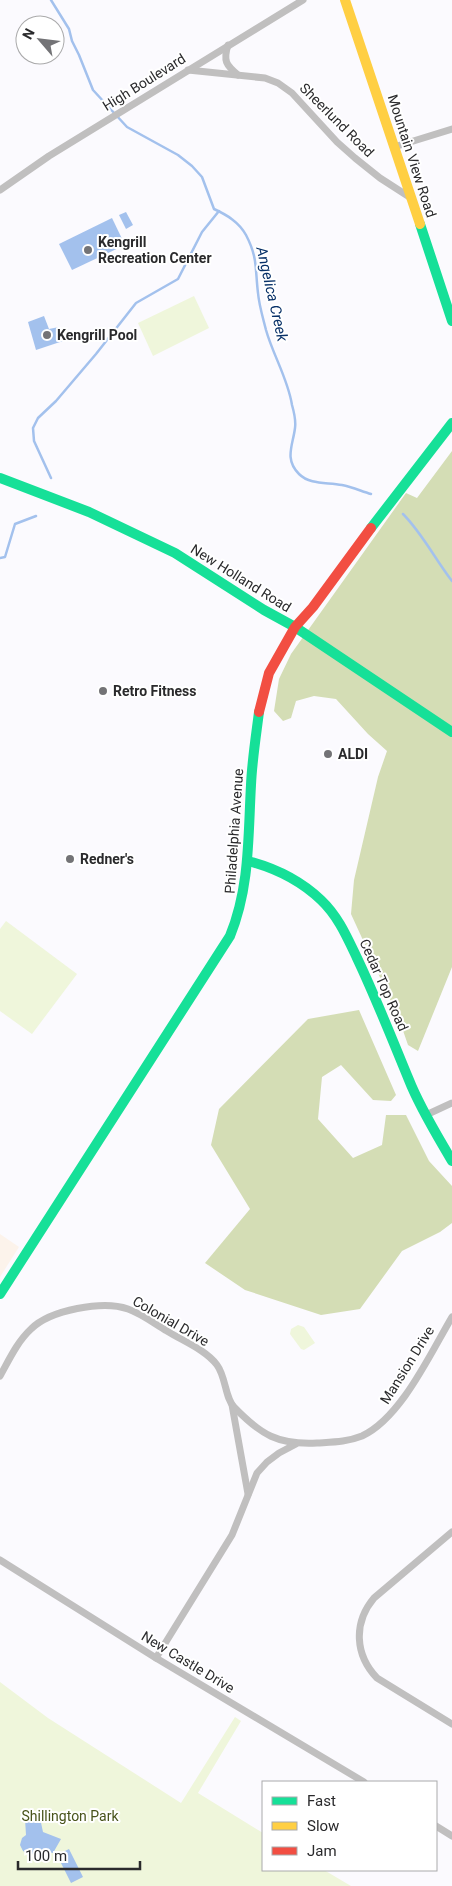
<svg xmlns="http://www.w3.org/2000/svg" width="452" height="1886" viewBox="0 0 452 1886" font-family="Roboto,sans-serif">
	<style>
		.commercial { fill: #fcf3eb }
		.green { fill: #eff6db }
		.forest { fill: #d4ddb5 }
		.water { fill: #a3c1ed }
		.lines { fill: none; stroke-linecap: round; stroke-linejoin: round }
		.stream { stroke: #a3c1ed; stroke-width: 2.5 }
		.street { stroke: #c0bfbf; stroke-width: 7 }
		.fast { stroke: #16e098; stroke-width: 10 }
		.slow { stroke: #ffcf43; stroke-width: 10 }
		.jam { stroke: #f24e42; stroke-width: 10 }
		.poi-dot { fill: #737376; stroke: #fff; stroke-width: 2 }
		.labels { text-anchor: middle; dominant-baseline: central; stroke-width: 4; stroke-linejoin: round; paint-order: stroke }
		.street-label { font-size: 14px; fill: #2a2a2c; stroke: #fff }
		.poi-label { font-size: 14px; font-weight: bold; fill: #2a2a2c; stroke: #fff; text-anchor: start }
		.park-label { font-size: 14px; fill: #48531b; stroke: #fff }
		.water-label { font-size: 15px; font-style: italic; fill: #083168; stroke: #fff }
	</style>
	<rect width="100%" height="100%" fill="#fbfafe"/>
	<path class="commercial" d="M 0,1234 L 19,1247 L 0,1277 Z"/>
	<g class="green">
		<path d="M 194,296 L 209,328 L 153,356 L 138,323 Z"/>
		<path d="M 6,921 L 77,974 L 32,1034 L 0,1011 L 0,929 Z"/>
		<path d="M 298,1325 L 304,1327 L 315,1343 L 304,1350 L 301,1349 L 290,1334 L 291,1329 Z"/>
		<path d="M 0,1682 L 48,1718 L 181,1803 L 235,1717 L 241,1721 L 198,1793 L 263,1833 L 263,1870 L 324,1870 L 351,1886 L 0,1886 Z"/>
	</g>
	<g class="forest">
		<path d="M 452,451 L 452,967 L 418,1051 L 408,1045 L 399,1019 L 351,914 L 354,880 L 378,777 L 387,751 L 368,734 L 336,699 L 314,696 L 296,701 L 291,718 L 283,721 L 274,711 L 279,679 L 291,654 L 406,493 L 417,498 Z"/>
		<path d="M 359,1010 L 396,1095 L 391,1101 L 373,1100 L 341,1065 L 322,1077 L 318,1119 L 353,1158 L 382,1145 L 386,1115 L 406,1115 L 429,1161 L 452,1186 L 452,1223 L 440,1232 L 402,1251 L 360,1309 L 321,1315 L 245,1290 L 205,1263 L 250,1209 L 211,1145 L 219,1109 L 308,1019 Z"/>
	</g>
	<g class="water">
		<path d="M 126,212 L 133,225 L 126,229 L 119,215 Z"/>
		<path d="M 112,218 L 125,245 L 72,270 L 59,244 Z"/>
		<path d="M 44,316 L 49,329 L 59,327 L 63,341 L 36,350 L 28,322 Z"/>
		<path d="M 32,1815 L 40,1818 L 43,1832 L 61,1839 L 53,1853 L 43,1851 L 30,1855 L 23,1851 L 20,1845 L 22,1838 L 26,1835 L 25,1819 Z"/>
		<path d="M 69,1849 L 83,1877 L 71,1883 L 57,1855 Z"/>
	</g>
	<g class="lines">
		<g class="stream">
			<path d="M 51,0 L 69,29 L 72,41 L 79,55 L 93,90 L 127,127 L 178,155 L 192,166 L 202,177 L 214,209 C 227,215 239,222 246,235 C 258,258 255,269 258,293 C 259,305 263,318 266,330 C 273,355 288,379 292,405 C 294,412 296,421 295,428 C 293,445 284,459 299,474 C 310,485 327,482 342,485 C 352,487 361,491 371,494"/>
			<path d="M 51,478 L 34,441 L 33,428 L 38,418 L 56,401 L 96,354 L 136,303 L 178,279 L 202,232 L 219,211"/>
			<path d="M 403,514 C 422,533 435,559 452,581"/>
			<path d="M 0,558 L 5,557 L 15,524 L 36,516"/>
		</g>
		<g class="street">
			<path d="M 228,45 C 223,61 226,65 238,75"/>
			<path d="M 188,70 L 265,78 L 278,83 L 292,93 L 337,142 L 355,158 L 380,178 L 411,198"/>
			<path d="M 394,147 L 452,129"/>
			<path d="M 0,190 L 49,156 L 303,0"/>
			<path d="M 426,1115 L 452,1103"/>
			<path d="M 0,1376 C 9,1360 17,1342 31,1329 C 50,1310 103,1300 128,1309 C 142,1314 155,1324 167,1331 C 183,1341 206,1350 217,1365 C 226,1377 225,1398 234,1407 C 261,1435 278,1445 317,1443 C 333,1442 347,1442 362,1436 C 401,1418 430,1354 452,1317"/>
			<path d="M 232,1405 L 248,1494"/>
			<path d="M 452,1532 L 374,1598 C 353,1623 355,1655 377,1678 L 452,1724"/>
			<path d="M 0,1560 L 156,1658 L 364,1782"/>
			<path d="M 156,1658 L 232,1535 L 257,1473 L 267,1462 L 279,1453 L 296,1444"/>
			<path d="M 436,1826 L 452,1836"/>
		</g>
		<g class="fast">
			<path d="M 420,224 L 452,321"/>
			<path d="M 0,478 L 89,512 L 175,553 L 264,610 L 295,627 L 452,732"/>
			<path d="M 371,528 L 452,423"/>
			<path d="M 248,861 C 275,868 300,880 321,900 C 338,916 347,937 357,958 C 376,998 392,1039 409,1080 C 420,1108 437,1135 452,1161"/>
			<path d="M 0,1294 L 230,936 C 250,887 248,837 251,785 C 252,761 256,736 259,712"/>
		</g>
		<path class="slow" d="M 345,0 L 420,224"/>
		<path class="jam" d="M 259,712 L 269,673 L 295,627 L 313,607 L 371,528"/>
	</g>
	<g class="poi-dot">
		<circle cx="88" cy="250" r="5"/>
		<circle cx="47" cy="335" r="5"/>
		<circle cx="103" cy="691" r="5"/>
		<circle cx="328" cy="754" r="5"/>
		<circle cx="70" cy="859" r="5"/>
	</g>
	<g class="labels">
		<g class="street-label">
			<text transform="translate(144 82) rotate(-32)">High Boulevard</text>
			<text transform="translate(337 120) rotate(45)">Sheerlund Road</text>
			<text transform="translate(412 156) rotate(72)">Mountain View Road</text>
			<text transform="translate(241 578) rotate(32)">New Holland Road</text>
			<text transform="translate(234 831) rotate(-86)">Philadelphia Avenue</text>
			<text transform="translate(384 985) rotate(66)">Cedar Top Road</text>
			<text transform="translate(171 1321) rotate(30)">Colonial Drive</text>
			<text transform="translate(407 1365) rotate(-58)">Mansion Drive</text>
			<text transform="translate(188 1662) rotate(31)">New Castle Drive</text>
		</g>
		<g class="poi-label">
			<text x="98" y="242">Kengrill<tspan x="98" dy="16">Recreation Center</tspan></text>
			<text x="57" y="335">Kengrill Pool</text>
			<text x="113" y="691">Retro Fitness</text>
			<text x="338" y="754">ALDI</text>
			<text x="80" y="859">Redner's</text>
		</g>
		<g class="park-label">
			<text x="70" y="1816">Shillington Park</text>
		</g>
		<g class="water-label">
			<text transform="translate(272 294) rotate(77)">Angelica Creek</text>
		</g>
	</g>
	<rect x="262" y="1781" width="175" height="90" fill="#ffffff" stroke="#aaaaab"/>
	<rect x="272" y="1797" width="25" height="8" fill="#16e098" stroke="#aaaaab"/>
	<text x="307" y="1806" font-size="15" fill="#2a2a2c">Fast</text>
	<rect x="272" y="1822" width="25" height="8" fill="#ffcf43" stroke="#aaaaab"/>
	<text x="307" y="1831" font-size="15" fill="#2a2a2c">Slow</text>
	<rect x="272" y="1847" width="25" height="8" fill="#f24e42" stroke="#aaaaab"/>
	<text x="307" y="1856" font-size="15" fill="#2a2a2c">Jam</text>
	<g transform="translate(40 40) rotate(298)"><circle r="24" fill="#ffffff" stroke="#aaaaab"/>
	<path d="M0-4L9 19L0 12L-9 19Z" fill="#737376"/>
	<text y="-8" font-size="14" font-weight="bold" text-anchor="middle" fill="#2a2a2c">N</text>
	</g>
	<path d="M18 1861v8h122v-8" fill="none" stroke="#2a2a2c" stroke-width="2.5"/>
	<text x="25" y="1861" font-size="15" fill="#2a2a2c" stroke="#ffffff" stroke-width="4" paint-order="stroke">100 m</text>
</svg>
